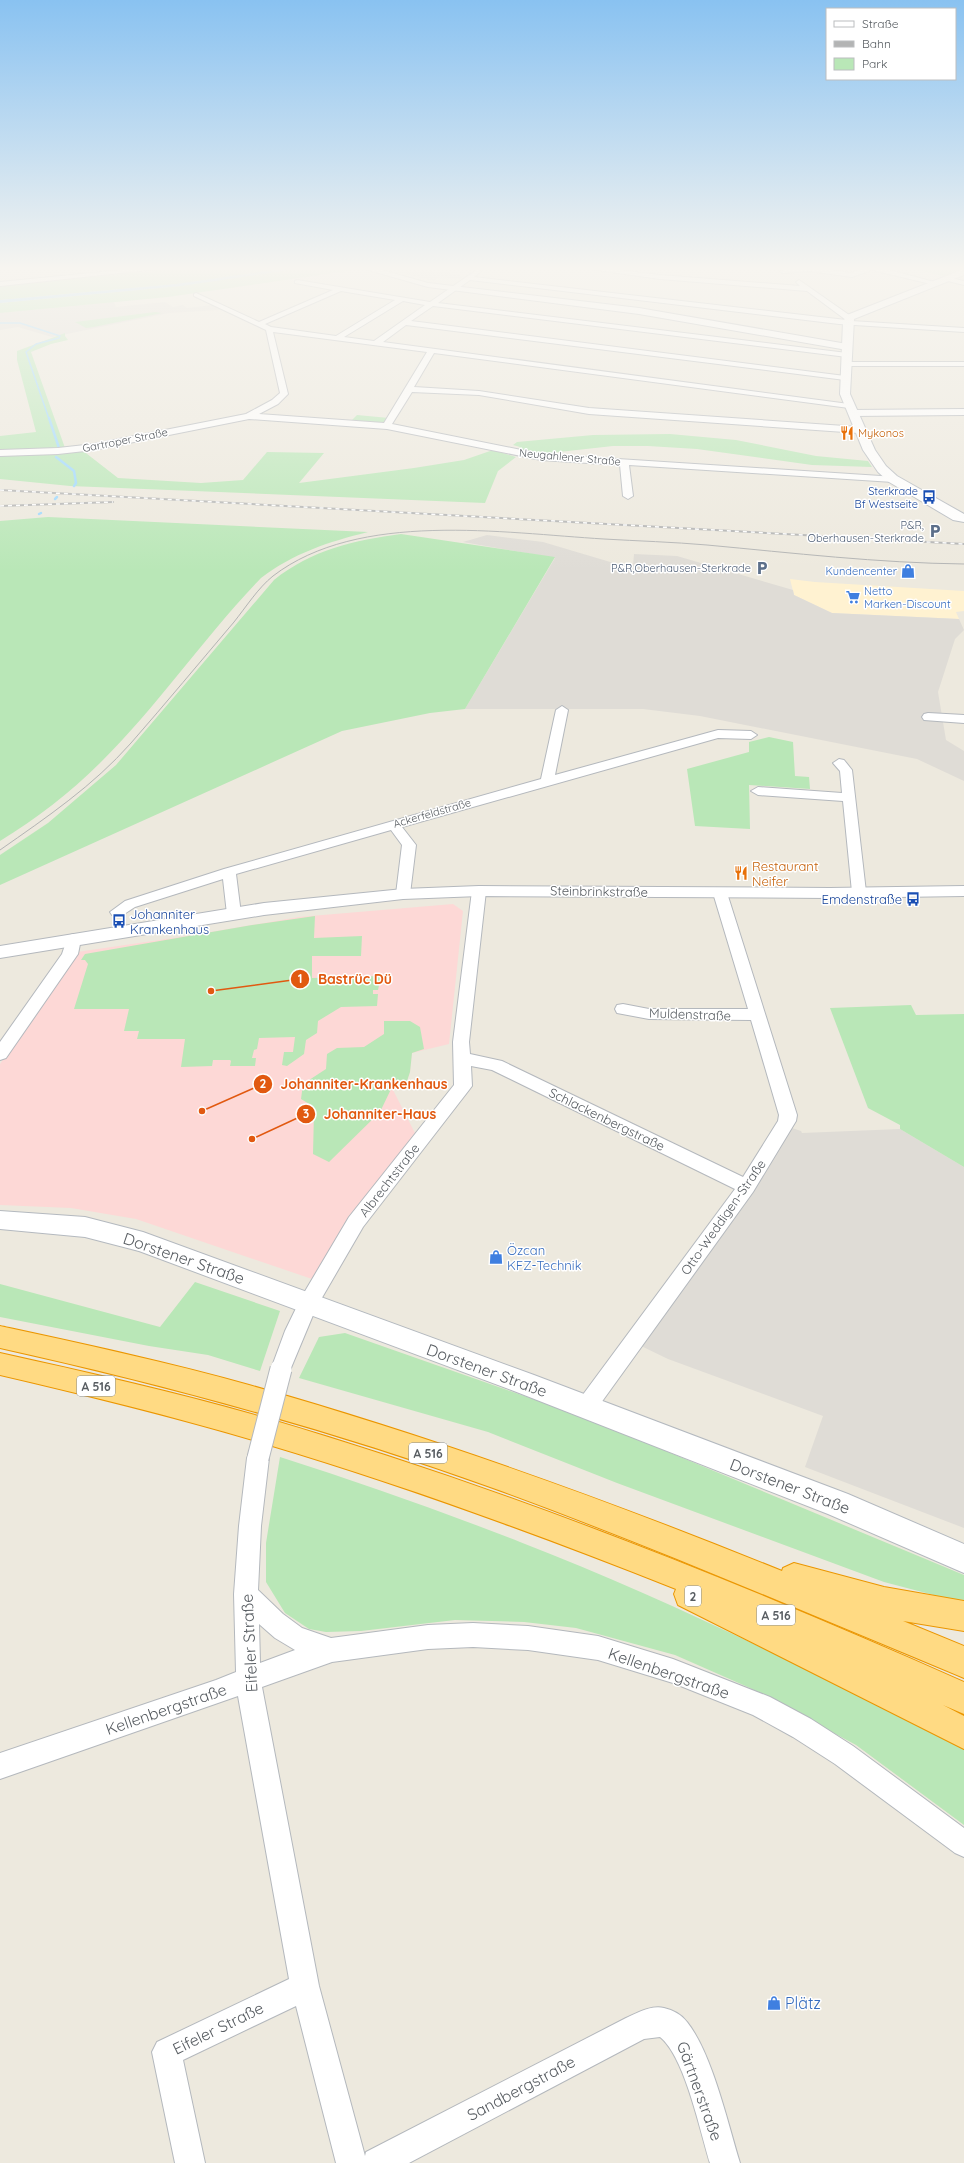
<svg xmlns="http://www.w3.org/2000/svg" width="964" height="2163" viewBox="0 0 964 2163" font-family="Quicksand,sans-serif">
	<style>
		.commercial { fill: #fff2d1 }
		.industrial { fill: #dfdcd6 }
		.medical { fill: #fdd8d6 }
		.green { fill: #b9e7b7 }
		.water { fill: #9cd8ff }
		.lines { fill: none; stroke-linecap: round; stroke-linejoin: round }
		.stream-far1 { stroke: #9cd8ff; stroke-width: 1.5 }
		.stream { stroke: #9cd8ff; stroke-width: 2.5 }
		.minor-casing { stroke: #b4b8bd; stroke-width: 2 }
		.tertiary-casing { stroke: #b4b8bd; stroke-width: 2 }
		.secondary-casing { stroke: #b4b9bf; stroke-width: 2 }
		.motorway-casing { stroke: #eb9600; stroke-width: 2 }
		.minor { fill: #fff; fill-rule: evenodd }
		.tertiary { fill: #fff; fill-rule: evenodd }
		.secondary { fill: #fff; fill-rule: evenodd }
		.motorway { fill: #ffda83; fill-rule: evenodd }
		.tram { stroke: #b3b4b4; stroke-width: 1 }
		.rail-casing { stroke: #b3b4b4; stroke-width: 2 }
		.rail { stroke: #fff; stroke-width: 1.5; stroke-dasharray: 4; stroke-linecap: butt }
		.minor-bridge-casing { stroke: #b4b8bd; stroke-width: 23; stroke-linecap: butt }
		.minor-bridge { stroke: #fff; stroke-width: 21 }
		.labels { text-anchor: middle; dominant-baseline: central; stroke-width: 3; stroke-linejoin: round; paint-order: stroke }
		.far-food-label { font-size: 11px; fill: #c56008; stroke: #fff; text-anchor: start }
		.far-street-label { font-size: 11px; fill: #575c61; stroke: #fff }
		.far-transit-label { font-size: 11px; fill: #164399; stroke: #fff; text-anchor: end }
		.far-service-label { font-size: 11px; fill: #4e5e75; stroke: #fff; text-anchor: end }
		.far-shop-label { font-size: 11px; fill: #366cbe; stroke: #fff; text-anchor: end }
		.shield { fill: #fff; stroke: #898d90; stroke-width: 1 }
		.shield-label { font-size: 12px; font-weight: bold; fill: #575c61 }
		.food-label { font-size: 13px; fill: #c56008; stroke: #fff; text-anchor: start }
		.street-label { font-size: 13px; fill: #575c61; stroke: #fff }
		.transit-label { font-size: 13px; fill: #164399; stroke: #fff; text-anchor: end }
		.shop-label { font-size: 13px; fill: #366cbe; stroke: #fff; text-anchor: start }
		.near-street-label { font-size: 16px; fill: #575c61; stroke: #fff }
		.near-shop-label { font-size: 16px; fill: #366cbe; stroke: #fff; text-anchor: start }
		.leader { fill: none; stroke: #e15910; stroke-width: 1.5 }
		.callout-dot { fill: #e15910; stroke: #fff; stroke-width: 1.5 }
		.mark-label { font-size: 12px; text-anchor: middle; font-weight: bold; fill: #fff }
		.callout-label { font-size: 14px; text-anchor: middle; font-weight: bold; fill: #e15910; stroke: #fff; stroke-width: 3; stroke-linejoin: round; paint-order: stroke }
	</style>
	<rect width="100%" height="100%" fill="#ede9de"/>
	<path class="commercial" d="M 790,579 L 815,582 L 964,591 L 964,611 L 956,612 L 959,619 L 832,613 L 794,595 Z"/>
	<g class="industrial">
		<path d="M 385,268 L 439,268 L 441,270 L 437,271 L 442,272 L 464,276 L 460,279 L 440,277 L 433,281 Z"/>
		<path d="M 114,302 L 116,307 L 165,302 L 173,307 L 183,305 L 187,308 L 212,305 L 220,310 L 169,313 L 52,337 L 18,327 L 0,330 L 0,313 Z"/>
		<path d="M 487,535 L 543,542 L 617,564 L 633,565 L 634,554 L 677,556 L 793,590 L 794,595 L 832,613 L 959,619 L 964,630 L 955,639 L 938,692 L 946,740 L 964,751 L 964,781 L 917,759 L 700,716 L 643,709 L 465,709 L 555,558 L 463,542 Z"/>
		<path d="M 783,1125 L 801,1131 L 802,1133 L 900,1129 L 964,1167 L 964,1528 L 805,1467 L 823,1416 L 668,1359 L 637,1344 Z"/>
	</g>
	<path class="medical" d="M 453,904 L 463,911 L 449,1044 L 412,1053 L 410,1072 L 406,1084 L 392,1088 L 416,1135 L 357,1208 L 312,1279 L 136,1219 L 71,1208 L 0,1205 L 0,1064 L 77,952 L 187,936 L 299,917 Z"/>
	<g class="green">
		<path d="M 175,268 L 368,268 L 168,297 L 0,313 L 0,303 L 180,286 L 176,284 L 0,300 L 0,284 L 147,272 Z"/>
		<path d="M 910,268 L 963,268 L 943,276 Z"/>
		<path d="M 155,312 L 162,313 L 94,327 L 86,328 L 75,322 Z"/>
		<path d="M 65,333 L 65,336 L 68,340 L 51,344 L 31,352 L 65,448 L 82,450 L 118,478 L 201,483 L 243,480 L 267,452 L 324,453 L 299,483 L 414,468 L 464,460 L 493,450 L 516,457 L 498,471 L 485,503 L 70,486 L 0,479 L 0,436 L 36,432 L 17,360 L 17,351 Z"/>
		<path d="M 357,415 L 389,418 L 383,424 L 350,422 Z"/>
		<path d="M 670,434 L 736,440 L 816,456 L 868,461 L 872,467 L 812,465 L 697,449 L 648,446 L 613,446 L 541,454 L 518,450 L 520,447 L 513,445 L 517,442 L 593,435 Z"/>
		<path d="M 48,517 L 368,532 C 328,542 294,553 261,578 C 204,637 158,706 100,763 C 70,793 36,819 0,841 L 0,521 Z"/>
		<path d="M 401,534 L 555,557 L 465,709 L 430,713 L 342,731 L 0,885 L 0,855 L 48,823 L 116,765 L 274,580 C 311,550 355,540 401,534 Z"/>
		<path d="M 769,737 L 793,742 L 795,776 L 809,777 L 810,789 L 749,785 L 750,829 L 695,826 L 687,769 L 749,752 L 749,742 Z"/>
		<path d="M 315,916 L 314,938 L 362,936 L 361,956 L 312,956 L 312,978 L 381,976 L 378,990 L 373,990 L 373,994 L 378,994 L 377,1006 L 341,1007 L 318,1021 L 317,1033 L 306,1040 L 304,1054 L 287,1066 L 282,1065 L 284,1052 L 293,1052 L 295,1037 L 259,1038 L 257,1049 L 254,1050 L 252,1058 L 256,1058 L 255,1066 L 230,1066 L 231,1061 L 230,1060 L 213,1060 L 212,1066 L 181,1067 L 185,1039 L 137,1039 L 139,1031 L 124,1031 L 129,1009 L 74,1009 L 88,964 L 85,960 L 81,960 L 85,954 L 252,925 Z"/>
		<path d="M 911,1005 L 916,1015 L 964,1014 L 964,1167 L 900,1129 L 900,1125 L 868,1108 L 830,1008 Z"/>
		<path d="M 384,1021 L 410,1021 L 420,1027 L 424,1049 L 412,1053 L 410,1072 L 406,1084 L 392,1087 L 380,1112 L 329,1162 L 313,1154 L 314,1112 L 310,1108 L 311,1105 L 301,1099 L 303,1084 L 326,1069 L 327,1054 L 337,1048 L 364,1047 L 384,1034 Z"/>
		<path d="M 195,1282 L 280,1311 L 260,1371 L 208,1355 L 149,1346 L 0,1317 L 0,1284 L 160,1327 Z"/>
		<path d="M 345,1333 L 584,1417 L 964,1575 L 964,1600 L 945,1598 L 884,1582 L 617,1483 L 488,1432 L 299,1378 L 319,1337 Z"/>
		<path d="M 280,1457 C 361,1483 441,1511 520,1542 C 672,1601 818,1674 964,1748 L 964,1825 L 856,1745 L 750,1688 L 675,1655 L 576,1628 L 524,1622 L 455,1620 L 361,1631 L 326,1632 L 309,1629 L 285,1613 L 266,1582 L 266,1543 Z"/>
	</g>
	<path class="water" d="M 288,268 L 303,268 L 181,286 L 0,303 L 0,300 L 176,284 Z"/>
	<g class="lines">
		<path class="stream-far1" d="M 0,323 L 20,323 L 60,336 L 59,338 L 36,344 L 26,352 L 49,419"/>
		<g class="stream">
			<path d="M 49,418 L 59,448"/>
			<path d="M 56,457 L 74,471 L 76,483 L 74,486"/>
			<path d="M 55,499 L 57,497"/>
			<path d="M 39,514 L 41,513"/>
		</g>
		<defs>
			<g id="minor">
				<path d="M 142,268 L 167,268 L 0,286 L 0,282 Z"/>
				<path d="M 582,268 L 603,268 L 660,275 L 800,286 L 796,282 L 799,280 L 852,317 L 851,321 L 964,328 L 964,332 L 839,324 L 470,280 L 438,303 L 847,353 L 851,355 L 847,357 L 433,306 L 411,321 L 845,376 L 849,378 L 845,380 L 406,325 L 383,342 L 849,404 L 853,406 L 849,408 L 434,353 L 414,387 L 479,391 L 589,408 L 859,427 L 863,430 L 859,433 L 589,414 L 479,395 L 412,392 L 392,424 L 541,454 L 896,477 L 898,479 L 893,482 L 629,465 L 633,496 L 628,499 L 623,496 L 620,465 L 541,460 L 387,429 L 249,419 L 94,450 L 58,454 L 0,456 L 0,450 L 58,448 L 94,444 L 246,414 L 272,400 L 280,393 L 266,330 L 194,296 L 194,294 L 196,293 L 259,322 L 333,290 L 295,283 L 295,281 L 297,280 L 430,302 L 478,269 L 481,271 L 474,277 L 846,320 L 807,291 L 660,279 ZM 341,291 L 395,300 L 336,336 L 271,327 L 265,324 ZM 403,301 L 425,305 L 374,341 L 344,337 ZM 273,332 L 427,352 L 384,423 L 259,414 L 278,404 L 288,394 Z"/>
				<path d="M 794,268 L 817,268 L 851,273 L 864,268 L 882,268 L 938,283 L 935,285 L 872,270 L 852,277 L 809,271 L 783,273 L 780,271 Z"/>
				<path d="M 946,277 L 964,281 L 964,285 L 944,280 L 943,279 Z"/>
				<rect x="843" y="362" width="121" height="4"/>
				<path d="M 964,409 L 964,415 L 852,416 L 848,413 L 852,410 Z"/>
				<path d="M 562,706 L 568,710 L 555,775 L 718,730 L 751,731 L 757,735 L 751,739 L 718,738 L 402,827 L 416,845 L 410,894 L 408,897 L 398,897 L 396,894 L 402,845 L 391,830 L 236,874 L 241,914 L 239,917 L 229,917 L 227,914 L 223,879 L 135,907 C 127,912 121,918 112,915 L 110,912 L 125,901 L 224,869 L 541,779 L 556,710 Z"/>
				<path d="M 928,713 L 964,715 L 964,723 L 924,720 L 922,717 L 924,714 Z"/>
				<path d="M 839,759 L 844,760 L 852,770 L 866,892 L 864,895 L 854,895 L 852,892 L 843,801 L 758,795 L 751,791 L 758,787 L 842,793 L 840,771 L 833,763 Z"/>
				<path d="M 479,887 L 484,888 L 486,891 L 469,1042 L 470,1054 L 502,1061 L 743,1177 L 778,1121 L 779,1115 L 751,1020 L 649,1019 L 617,1013 L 615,1009 L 617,1005 L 623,1004 L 649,1009 L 748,1009 L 713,893 L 715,890 L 725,890 L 727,893 L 797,1115 L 796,1121 L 753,1192 L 593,1414 L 586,1416 L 579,1414 L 575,1407 L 579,1400 L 735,1189 L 492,1070 L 471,1066 L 472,1086 L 469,1090 L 363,1227 L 316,1308 L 288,1375 L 281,1378 L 274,1375 L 271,1369 L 285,1331 L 301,1298 L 349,1217 L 454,1085 L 453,1042 L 472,891 L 474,888 Z"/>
				<path d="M 73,934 L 78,936 L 81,939 L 78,954 L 6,1058 L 0,1060 L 0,1042 L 62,954 L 68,936 Z"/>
				<path d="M 258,1448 L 266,1451 L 269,1458 L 261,1526 L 258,1590 L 283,1614 L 302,1628 L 331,1638 L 428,1625 L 473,1623 L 528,1626 L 598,1636 L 673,1659 L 770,1697 L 811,1719 L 853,1746 L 964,1828 L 964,1857 L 955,1853 L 835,1764 L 793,1737 L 753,1715 L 673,1683 L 598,1660 L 528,1650 L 473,1647 L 428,1649 L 332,1662 L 262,1687 L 319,1986 L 365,2156 L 366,2152 L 626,2018 C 637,2013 651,2005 664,2008 C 673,2010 682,2015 687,2022 C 712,2053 728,2124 740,2163 L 710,2163 C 700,2131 685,2057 660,2037 L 644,2039 L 409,2163 L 336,2163 L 296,2006 L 183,2060 L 205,2163 L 175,2163 L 152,2052 L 157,2042 L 289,1979 L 238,1696 L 0,1779 L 0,1753 L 216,1680 L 236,1672 L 234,1594 L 239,1526 L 247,1458 L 250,1451 ZM 259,1624 L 275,1638 L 295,1650 L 260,1663 Z"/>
			</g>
			<g id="tertiary">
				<path d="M 361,268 L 375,268 L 428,283 L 639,308 L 847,344 L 852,347 L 847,350 L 639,314 L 428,287 Z"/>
				<path d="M 479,886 L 830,888 L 964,886 L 964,896 L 830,898 L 479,896 L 403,899 L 264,915 L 0,958 L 0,946 L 264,903 L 403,889 Z"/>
			</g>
			<g id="secondary">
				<path d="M 964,269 L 964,275 L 854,319 L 850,394 L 875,450 L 886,466 L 897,476 L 964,514 L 964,522 L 953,520 L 889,482 L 878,472 L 863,450 L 840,394 L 843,322 L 847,315 Z"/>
				<path d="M 0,1211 L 85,1217 L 143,1232 L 534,1375 L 848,1494 L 964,1544 L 964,1573 L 828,1514 L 514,1391 L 139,1251 L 85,1237 L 0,1229 Z"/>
			</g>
			<g id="motorway">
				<path d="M 0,1326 C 83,1344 167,1362 249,1385 C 430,1436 607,1500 782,1571 L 783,1568 L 794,1563 L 884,1587 L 964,1601 L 964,1631 L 903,1621 L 964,1646 L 964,1678 C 807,1613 652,1546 493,1488 C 332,1430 167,1385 0,1348 Z"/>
				<path d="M 0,1353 C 90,1373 180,1393 269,1419 C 507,1489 737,1581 964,1682 L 964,1714 L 943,1705 L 964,1716 L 964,1749 L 678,1605 L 674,1594 L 676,1589 C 542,1536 407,1486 269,1445 C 181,1418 90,1396 0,1375 Z"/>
			</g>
		</defs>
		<use href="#minor" class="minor-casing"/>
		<use href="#tertiary" class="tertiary-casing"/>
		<use href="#secondary" class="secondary-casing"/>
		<use href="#motorway" class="motorway-casing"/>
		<use href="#minor" class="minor"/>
		<use href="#tertiary" class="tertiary"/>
		<use href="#secondary" class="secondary"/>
		<use href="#motorway" class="motorway"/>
		<path class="tram" d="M 0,850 C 47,817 93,786 131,743 C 166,703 200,662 234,622 C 246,607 258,588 273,576 C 359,510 503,533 604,539 C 638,541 673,542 707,545 C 793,553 878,563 964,564"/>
		<defs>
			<g id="rail">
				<path d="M 0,490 L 964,544"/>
				<path d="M 0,506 L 113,502"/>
			</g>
		</defs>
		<use href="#rail" class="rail-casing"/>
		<use href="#rail" class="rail"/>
		<defs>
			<path id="minor-bridge" d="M 258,1458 L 281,1369"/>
		</defs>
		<use href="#minor-bridge" class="minor-bridge-casing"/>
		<use href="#minor-bridge" class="minor-bridge"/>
	</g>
	<linearGradient id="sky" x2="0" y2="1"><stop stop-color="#89c2f1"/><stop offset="0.47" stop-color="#f7f5f0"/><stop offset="1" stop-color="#f7f5f0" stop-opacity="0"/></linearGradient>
	<rect width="964" height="571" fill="url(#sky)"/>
	<defs>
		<symbol id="restaurant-bare" viewBox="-9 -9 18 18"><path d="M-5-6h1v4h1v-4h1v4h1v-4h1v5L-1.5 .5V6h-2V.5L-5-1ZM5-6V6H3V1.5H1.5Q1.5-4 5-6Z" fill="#e8710a" stroke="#fff" stroke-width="2.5" paint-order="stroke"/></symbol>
		<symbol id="bus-bare" viewBox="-9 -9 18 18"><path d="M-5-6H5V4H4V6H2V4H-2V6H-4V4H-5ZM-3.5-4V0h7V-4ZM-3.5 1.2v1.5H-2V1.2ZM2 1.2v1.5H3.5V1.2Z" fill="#1a4fb4" stroke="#fff" stroke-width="2.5" paint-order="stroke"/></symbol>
		<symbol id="parking-bare" viewBox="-9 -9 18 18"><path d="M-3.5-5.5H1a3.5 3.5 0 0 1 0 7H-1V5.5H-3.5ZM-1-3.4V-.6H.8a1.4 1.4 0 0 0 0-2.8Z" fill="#5c6f8a" stroke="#fff" stroke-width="2.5" paint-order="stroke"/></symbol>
		<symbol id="shop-bare" viewBox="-9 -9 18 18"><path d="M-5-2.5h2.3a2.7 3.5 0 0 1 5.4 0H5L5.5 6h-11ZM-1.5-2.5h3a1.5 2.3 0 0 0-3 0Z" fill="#3f7fe0" stroke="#fff" stroke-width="2.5" paint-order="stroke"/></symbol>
		<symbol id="supermarket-bare" viewBox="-9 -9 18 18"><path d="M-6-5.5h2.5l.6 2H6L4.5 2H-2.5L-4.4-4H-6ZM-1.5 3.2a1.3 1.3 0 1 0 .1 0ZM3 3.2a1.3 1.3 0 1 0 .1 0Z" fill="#3f7fe0" stroke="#fff" stroke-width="2.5" paint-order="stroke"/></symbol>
	</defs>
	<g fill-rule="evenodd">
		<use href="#restaurant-bare" x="837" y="423" width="20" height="20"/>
		<use href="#bus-bare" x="919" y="487" width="20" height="20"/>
		<use href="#parking-bare" x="925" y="521" width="20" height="20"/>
		<use href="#parking-bare" x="752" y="558" width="20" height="20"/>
		<use href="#shop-bare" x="898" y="561" width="20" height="20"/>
		<use href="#supermarket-bare" x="843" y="587" width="20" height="20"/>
		<use href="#restaurant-bare" x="731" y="863" width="20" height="20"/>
		<use href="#bus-bare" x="903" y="889" width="20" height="20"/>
		<use href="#bus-bare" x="109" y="911" width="20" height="20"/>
		<use href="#shop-bare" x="486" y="1247" width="20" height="20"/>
		<use href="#shop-bare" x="764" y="1993" width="20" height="20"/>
	</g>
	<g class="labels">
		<g class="far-food-label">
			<text x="858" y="433">Mykonos</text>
		</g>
		<g class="far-street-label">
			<text transform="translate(125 440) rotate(-11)">Gartroper Straße</text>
			<text transform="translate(570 457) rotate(5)">Neugahlener Straße</text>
			<text transform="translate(432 813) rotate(-16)">Ackerfeldstraße</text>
		</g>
		<g class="far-transit-label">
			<text x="918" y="491">Sterkrade<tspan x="918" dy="13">Bf Westseite</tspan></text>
		</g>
		<g class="far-service-label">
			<text x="924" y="525">P&amp;R,<tspan x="924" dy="13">Oberhausen-Sterkrade</tspan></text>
			<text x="751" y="568">P&amp;R,Oberhausen-Sterkrade</text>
		</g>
		<g class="far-shop-label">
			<text x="897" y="571">Kundencenter</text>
			<text x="864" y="591" text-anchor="start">Netto<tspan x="864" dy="13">Marken-Discount</tspan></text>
		</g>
		<g class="shield">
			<rect x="77" y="1376" width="38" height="20" rx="3"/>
			<rect x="409" y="1443" width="38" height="20" rx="3"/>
			<rect x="685" y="1586" width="16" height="20" rx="3"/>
			<rect x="757" y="1605" width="38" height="20" rx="3"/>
		</g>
		<g class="shield-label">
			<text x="96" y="1386">A 516</text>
			<text x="428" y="1453">A 516</text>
			<text x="693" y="1596">2</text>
			<text x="776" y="1615">A 516</text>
		</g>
		<g class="food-label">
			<text x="752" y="866">Restaurant<tspan x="752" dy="15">Neifer</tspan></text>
		</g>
		<g class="street-label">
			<text transform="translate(599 891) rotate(1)">Steinbrinkstraße</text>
			<text transform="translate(690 1014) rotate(2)">Muldenstraße</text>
			<text transform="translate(607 1119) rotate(26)">Schlackenbergstraße</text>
			<text transform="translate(389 1180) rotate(-52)">Albrechtstraße</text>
			<text transform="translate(723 1217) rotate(-55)">Otto-Weddigen-Straße</text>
		</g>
		<g class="transit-label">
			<text x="902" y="899">Emdenstraße</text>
			<text x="130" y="914" text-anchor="start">Johanniter<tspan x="130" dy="15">Krankenhaus</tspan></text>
		</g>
		<g class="shop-label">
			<text x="507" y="1250">Özcan<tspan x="507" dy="15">KFZ-Technik</tspan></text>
		</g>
		<g class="near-street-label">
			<text transform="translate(184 1258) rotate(19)">Dorstener Straße</text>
			<text transform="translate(487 1370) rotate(20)">Dorstener Straße</text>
			<text transform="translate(790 1486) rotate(21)">Dorstener Straße</text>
			<text transform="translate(249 1643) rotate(-93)">Eifeler Straße</text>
			<text transform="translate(669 1673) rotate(19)">Kellenbergstraße</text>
			<text transform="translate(166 1709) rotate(-19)">Kellenbergstraße</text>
			<text transform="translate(218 2028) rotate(-26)">Eifeler Straße</text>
			<text transform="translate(521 2088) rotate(-28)">Sandbergstraße</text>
			<text transform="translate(700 2091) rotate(70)">Gärtnerstraße</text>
		</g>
		<g class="near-shop-label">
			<text x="785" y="2003">Plätz</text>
		</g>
	</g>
	<path class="leader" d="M211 991L300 979M202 1111L263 1084M252 1139L306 1114"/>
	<g class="callout-dot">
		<circle cx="211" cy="991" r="4"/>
		<circle cx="202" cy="1111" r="4"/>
		<circle cx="252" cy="1139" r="4"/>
		<circle cx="300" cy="979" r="10"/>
		<circle cx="263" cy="1084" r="10"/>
		<circle cx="306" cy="1114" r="10"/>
	</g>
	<g class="mark-label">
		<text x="300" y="983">1</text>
		<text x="263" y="1088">2</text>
		<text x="306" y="1118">3</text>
	</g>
	<g class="callout-label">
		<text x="355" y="984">Bastrüc Dü</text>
		<text x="364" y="1089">Johanniter-Krankenhaus</text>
		<text x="380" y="1119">Johanniter-Haus</text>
	</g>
	<rect x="826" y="8" width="130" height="72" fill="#ffffff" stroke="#bcbec0"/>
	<rect x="834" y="21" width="20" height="6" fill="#ffffff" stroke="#bcbec0"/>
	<text x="862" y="28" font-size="12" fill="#575c61">Straße</text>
	<rect x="834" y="41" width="20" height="6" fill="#b3b4b4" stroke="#bcbec0"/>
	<text x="862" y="48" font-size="12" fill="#575c61">Bahn</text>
	<rect x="834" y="58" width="20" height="12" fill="#b9e7b7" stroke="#bcbec0"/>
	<text x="862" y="68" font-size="12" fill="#575c61">Park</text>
</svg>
